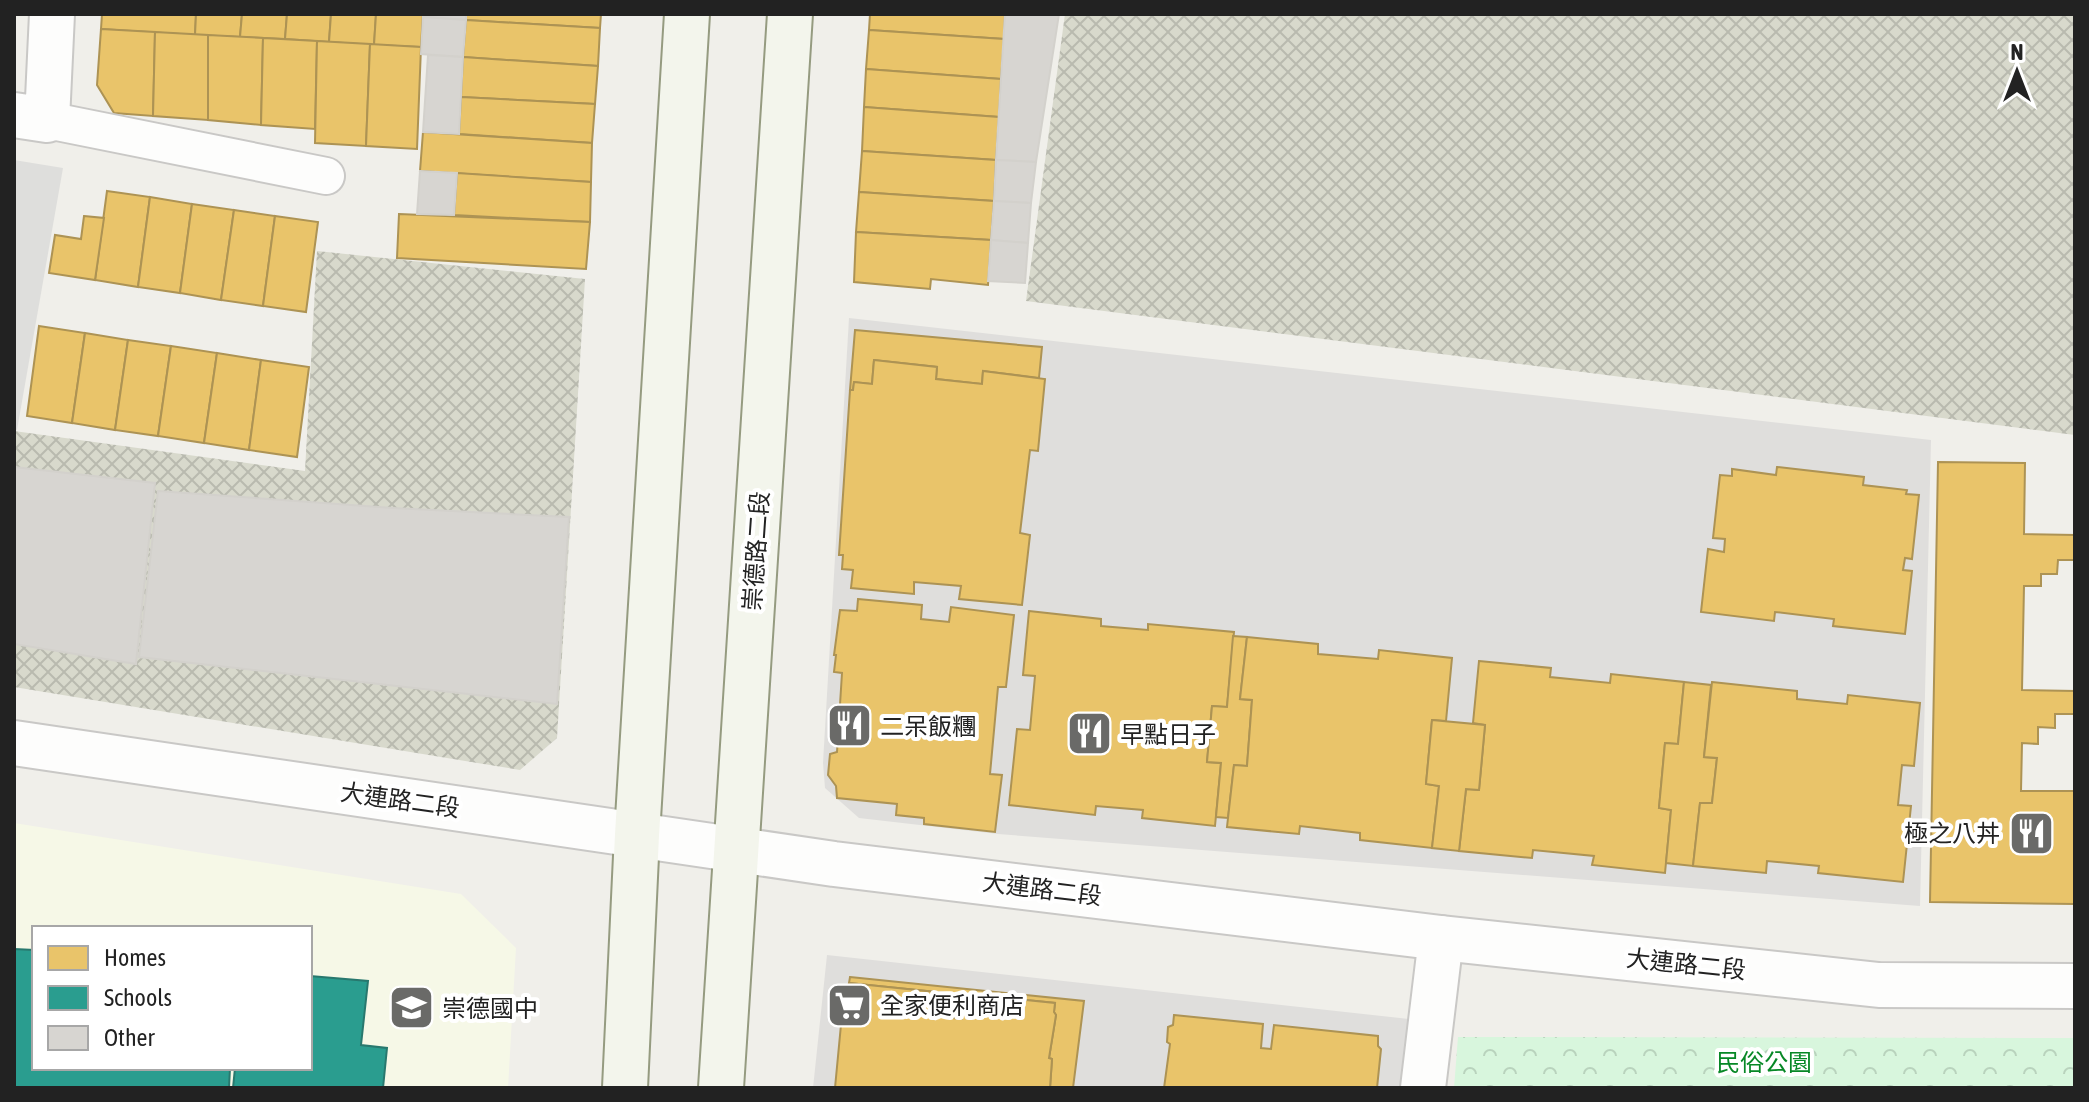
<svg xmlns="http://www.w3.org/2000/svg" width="2089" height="1102" viewBox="0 0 2089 1102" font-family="'Asap Condensed','Noto Sans TC',sans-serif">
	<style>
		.residential { fill: #dfdedc }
		.education { fill: #f6f8e7; fill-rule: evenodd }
		.religious { fill: #dededc }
		.construction { fill: url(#construction-cross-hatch) }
		.park { fill: url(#park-crowns) }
		.homes { fill: #e9c46a; stroke: #ad9354; stroke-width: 2 }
		.schools { fill: #2a9d8f; stroke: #28786e; stroke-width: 2 }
		.building { fill: #d7d5d1; stroke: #d3d1cc; stroke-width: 2 }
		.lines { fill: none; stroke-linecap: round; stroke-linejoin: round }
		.lane-casing { stroke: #c9c8c6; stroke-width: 40 }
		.street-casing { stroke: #c9c8c6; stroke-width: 48 }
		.secondary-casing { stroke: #959b80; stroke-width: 48 }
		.lane { stroke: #fdfdfc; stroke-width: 36 }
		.street { stroke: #fdfdfc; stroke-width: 44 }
		.secondary { stroke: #f3f5ec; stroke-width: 44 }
		.labels { text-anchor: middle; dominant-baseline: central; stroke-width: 8; stroke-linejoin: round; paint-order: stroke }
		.street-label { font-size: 24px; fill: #222; stroke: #fff }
		.poi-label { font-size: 24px; fill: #222; stroke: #fff; text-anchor: start }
		.park-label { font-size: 24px; fill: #078826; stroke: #fff }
	</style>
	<defs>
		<pattern id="construction-cross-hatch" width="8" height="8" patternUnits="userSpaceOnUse" patternTransform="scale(2)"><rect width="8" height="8" fill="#d8d9cc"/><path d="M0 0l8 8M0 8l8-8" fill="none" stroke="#b9baaf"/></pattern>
		<pattern id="park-crowns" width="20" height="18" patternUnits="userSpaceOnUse" patternTransform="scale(2)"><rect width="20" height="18" fill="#d8f6dd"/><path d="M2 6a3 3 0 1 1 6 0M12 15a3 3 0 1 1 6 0" fill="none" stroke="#b9d3bd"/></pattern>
	</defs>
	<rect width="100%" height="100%" fill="#f0efea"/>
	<g class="residential">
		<path d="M 849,318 L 1931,440 L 1920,906 L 998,834 L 859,818 L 825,788 L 823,763 Z"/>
		<path d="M 827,955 L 1409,1019 L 1401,1088 L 813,1088 Z"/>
	</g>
	<path class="education" d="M 14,823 L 461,894 L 516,948 L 508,1088 L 14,1088 ZM 34,928 L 310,928 L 310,1068 L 34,1068 Z"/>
	<path class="religious" d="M 14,160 L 63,168 L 17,430 L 14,429 Z"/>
	<g class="construction">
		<path d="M 1065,14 L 2075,14 L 2075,435 L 1026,301 Z"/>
		<path d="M 317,251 L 585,279 L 557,738 L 520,770 L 14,687 L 14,431 L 305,471 Z"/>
	</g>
	<path class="park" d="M 1458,1037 L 2075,1038 L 2075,1088 L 1454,1088 Z"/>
	<g class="homes">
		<path d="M 102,14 L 196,14 L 195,35 L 101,29 Z"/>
		<path d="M 196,14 L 242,14 L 240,37 L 195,35 Z"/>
		<path d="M 242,14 L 287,14 L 285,39 L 240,37 Z"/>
		<path d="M 287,14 L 331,14 L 329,42 L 285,39 Z"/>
		<path d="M 331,14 L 376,14 L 374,45 L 329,42 Z"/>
		<path d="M 376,14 L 423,14 L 421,47 L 374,45 Z"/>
		<path d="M 466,14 L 601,14 L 600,28 L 466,20 Z"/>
		<path d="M 870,14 L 1005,14 L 1004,39 L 869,30 Z"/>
		<path d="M 466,20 L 600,28 L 598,66 L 463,57 Z"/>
		<path d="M 101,29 L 155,32 L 153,116 L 114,113 L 97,85 Z"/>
		<path d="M 869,30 L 1004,39 L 1001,79 L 866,69 Z"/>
		<path d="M 155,32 L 208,35 L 208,120 L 153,116 Z"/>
		<path d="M 208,35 L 263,38 L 261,125 L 208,120 Z"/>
		<path d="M 263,38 L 317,41 L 315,129 L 261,125 Z"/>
		<path d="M 317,41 L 370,44 L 366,146 L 315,143 Z"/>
		<path d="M 370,44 L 421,47 L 417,149 L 366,146 Z"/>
		<path d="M 463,57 L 598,66 L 595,104 L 461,97 Z"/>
		<path d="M 866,69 L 1001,79 L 999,117 L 864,107 Z"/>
		<path d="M 461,97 L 595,104 L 592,143 L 459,134 Z"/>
		<path d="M 864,107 L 999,117 L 996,160 L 862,151 Z"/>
		<path d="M 423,132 L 592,143 L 591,182 L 420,171 Z"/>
		<path d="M 862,151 L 996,160 L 994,201 L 859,192 Z"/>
		<path d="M 457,173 L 591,182 L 590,222 L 454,215 Z"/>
		<path d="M 107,191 L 150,197 L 138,287 L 95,280 Z"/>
		<path d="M 859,192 L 994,201 L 991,240 L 856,232 Z"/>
		<path d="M 150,197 L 192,204 L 180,293 L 138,287 Z"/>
		<path d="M 192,204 L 234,210 L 221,300 L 180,293 Z"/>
		<path d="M 234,210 L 275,216 L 263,306 L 221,300 Z"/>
		<path d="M 399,214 L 590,222 L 586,269 L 397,258 Z"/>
		<path d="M 84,216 L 104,218 L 95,280 L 49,273 L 55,235 L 81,239 Z"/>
		<path d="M 275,216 L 318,222 L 306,312 L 263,306 Z"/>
		<path d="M 856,232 L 991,240 L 988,285 L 931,279 L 930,289 L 854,282 Z"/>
		<path d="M 39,326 L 85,333 L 72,423 L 27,416 Z"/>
		<path d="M 855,330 L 1042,347 L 1039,378 L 983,371 L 982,384 L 936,379 L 937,367 L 874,360 L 872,384 L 854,382 L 853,390 L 850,390 Z"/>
		<path d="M 85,333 L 128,340 L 115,430 L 72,423 Z"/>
		<path d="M 128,340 L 171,346 L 158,436 L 115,430 Z"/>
		<path d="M 171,346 L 217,353 L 204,443 L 158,436 Z"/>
		<path d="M 217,353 L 261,360 L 249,450 L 204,443 Z"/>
		<path d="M 261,360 L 309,367 L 297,457 L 249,450 Z"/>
		<path d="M 874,360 L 937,367 L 936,379 L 982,384 L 983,371 L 1045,379 L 1038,451 L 1030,450 L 1020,533 L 1030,535 L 1022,605 L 959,599 L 961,586 L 914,582 L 914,594 L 851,588 L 853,570 L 842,569 L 843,555 L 839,555 L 850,390 L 853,390 L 854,382 L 872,384 Z"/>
		<path d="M 1938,462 L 2025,463 L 2024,534 L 2075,535 L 2075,560 L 2058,560 L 2057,574 L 2041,574 L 2041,586 L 2024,586 L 2022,690 L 2075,691 L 2075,714 L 2055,714 L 2055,728 L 2038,727 L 2038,744 L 2022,743 L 2021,791 L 2075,791 L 2075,904 L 1930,902 Z"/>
		<path d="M 1777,467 L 1864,477 L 1863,485 L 1907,490 L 1906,494 L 1919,495 L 1912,559 L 1905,558 L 1903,570 L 1912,571 L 1905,634 L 1833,626 L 1834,619 L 1775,612 L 1774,621 L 1701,612 L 1708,549 L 1724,552 L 1725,539 L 1713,538 L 1720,475 L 1732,476 L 1732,469 L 1776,475 Z"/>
		<path d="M 858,599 L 922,605 L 921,619 L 949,622 L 951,607 L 1014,615 L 1006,687 L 998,687 L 990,774 L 1002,775 L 995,832 L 924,824 L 924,818 L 896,815 L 897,804 L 837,798 L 836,786 L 828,775 L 830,754 L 837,752 L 842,673 L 834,672 L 836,655 L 834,655 L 840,610 L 857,611 Z"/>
		<path d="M 1029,611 L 1101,619 L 1101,626 L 1148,630 L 1148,624 L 1234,632 L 1227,707 L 1212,706 L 1207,762 L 1221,763 L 1215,826 L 1142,818 L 1143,810 L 1096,806 L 1095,815 L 1009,805 L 1017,729 L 1030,730 L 1035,676 L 1023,675 Z"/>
		<path d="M 1233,636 L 1247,637 L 1240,699 L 1252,700 L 1247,766 L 1234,765 L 1228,818 L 1216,817 L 1221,763 L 1207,762 L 1212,706 L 1227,707 Z"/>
		<path d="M 1247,637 L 1318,644 L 1318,654 L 1378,659 L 1379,650 L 1452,658 L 1446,721 L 1432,720 L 1426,784 L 1439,786 L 1432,848 L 1360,840 L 1360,833 L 1300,826 L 1299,834 L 1227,827 L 1234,765 L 1247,766 L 1252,700 L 1240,699 Z"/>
		<path d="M 1479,661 L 1551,668 L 1550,677 L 1610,683 L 1611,674 L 1684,682 L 1678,744 L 1665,743 L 1659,808 L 1671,810 L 1665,873 L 1592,865 L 1594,856 L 1533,850 L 1532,858 L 1459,851 L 1466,789 L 1479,790 L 1485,725 L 1473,723 Z"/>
		<path d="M 1684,682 L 1711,685 L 1704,757 L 1717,758 L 1712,803 L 1700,803 L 1693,866 L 1666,863 L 1671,810 L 1659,808 L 1665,743 L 1678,744 Z"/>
		<path d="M 1712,682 L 1797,691 L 1797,699 L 1847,704 L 1848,695 L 1920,703 L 1914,766 L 1902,765 L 1898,805 L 1911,806 L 1903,882 L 1818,873 L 1819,866 L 1767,861 L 1766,873 L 1693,866 L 1700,803 L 1712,803 L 1717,758 L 1704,757 Z"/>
		<path d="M 1432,720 L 1485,725 L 1479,790 L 1466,789 L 1459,851 L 1432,848 L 1439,786 L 1426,784 Z"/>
		<path d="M 850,977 L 1084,1001 L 1073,1088 L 1050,1088 L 1052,1059 L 1049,1058 L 1056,1015 L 1054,1012 L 1055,1003 L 965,994 L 962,1019 L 953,1018 L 955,994 L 849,983 Z"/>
		<path d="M 849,983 L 955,994 L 953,1018 L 962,1019 L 965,994 L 1055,1003 L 1054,1012 L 1056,1015 L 1049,1058 L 1052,1059 L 1050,1088 L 835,1088 L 844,993 L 848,992 Z"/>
		<path d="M 1174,1015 L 1263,1024 L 1261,1048 L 1271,1049 L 1274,1025 L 1378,1036 L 1378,1046 L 1381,1049 L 1377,1088 L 1164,1088 L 1170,1044 L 1167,1042 L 1168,1027 L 1173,1025 Z"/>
	</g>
	<g class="schools">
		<path d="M 14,949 L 34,950 L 34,1068 L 230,1068 L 229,1088 L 14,1087 Z"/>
		<path d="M 310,976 L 368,981 L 361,1045 L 387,1048 L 383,1088 L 233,1088 L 235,1068 L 310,1068 Z"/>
	</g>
	<g class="building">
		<path d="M 423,14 L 466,14 L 466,20 L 423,17 Z"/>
		<path d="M 1005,14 L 1059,14 L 1036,162 L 996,160 Z"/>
		<path d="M 423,17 L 466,20 L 463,57 L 421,54 Z"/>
		<path d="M 428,55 L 463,57 L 459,134 L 423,132 Z"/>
		<path d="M 996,160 L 1036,162 L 1031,203 L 994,201 Z"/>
		<path d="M 420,171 L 457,173 L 454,215 L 417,214 Z"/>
		<path d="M 994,201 L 1031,203 L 1028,243 L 991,240 Z"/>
		<path d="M 991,240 L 1028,243 L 1025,283 L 988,281 Z"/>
		<path d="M 14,467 L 155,483 L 136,664 L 14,644 Z"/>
		<path d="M 158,491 L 393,508 L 569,517 L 557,704 L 139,657 Z"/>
	</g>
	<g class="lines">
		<defs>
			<path id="lane" d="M 47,120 L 326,176"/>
			<g id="street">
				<path d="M 14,115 L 47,120 L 52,14"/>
				<path d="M 14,743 L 834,864 L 1441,938 L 1879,985 L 2075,986"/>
				<path d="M 1423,1088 L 1441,938"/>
			</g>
			<g id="secondary">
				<path d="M 625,1088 L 637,835 L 687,14"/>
				<path d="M 721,1088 L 790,14"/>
			</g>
		</defs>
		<use href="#lane" class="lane-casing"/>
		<use href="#street" class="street-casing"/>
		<use href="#secondary" class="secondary-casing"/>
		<use href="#lane" class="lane"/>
		<use href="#street" class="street"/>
		<use href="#secondary" class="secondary"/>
	</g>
	<defs>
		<symbol id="restaurant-square" viewBox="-11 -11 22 22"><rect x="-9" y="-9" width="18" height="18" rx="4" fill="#6a6a68" stroke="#fff"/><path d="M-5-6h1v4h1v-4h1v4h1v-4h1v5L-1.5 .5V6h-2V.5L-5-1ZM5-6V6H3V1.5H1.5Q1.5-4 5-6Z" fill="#fff"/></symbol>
		<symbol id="supermarket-square" viewBox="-11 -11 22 22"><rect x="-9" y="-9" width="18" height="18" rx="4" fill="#6a6a68" stroke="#fff"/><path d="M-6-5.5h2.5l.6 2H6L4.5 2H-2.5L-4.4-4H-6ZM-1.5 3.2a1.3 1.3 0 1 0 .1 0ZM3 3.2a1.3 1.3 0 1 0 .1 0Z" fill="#fff"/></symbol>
		<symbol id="school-square" viewBox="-11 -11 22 22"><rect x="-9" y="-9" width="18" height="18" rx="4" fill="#6a6a68" stroke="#fff"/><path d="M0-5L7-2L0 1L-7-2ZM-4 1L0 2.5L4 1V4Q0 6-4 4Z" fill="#fff"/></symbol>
	</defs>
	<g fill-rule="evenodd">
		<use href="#restaurant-square" x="824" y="700" width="51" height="51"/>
		<use href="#restaurant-square" x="1064" y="708" width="51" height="51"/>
		<use href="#restaurant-square" x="2006" y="808" width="51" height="51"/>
		<use href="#supermarket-square" x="824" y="980" width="51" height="51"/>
		<use href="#school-square" x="386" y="982" width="51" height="51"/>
	</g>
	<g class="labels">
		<g class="street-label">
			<text transform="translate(756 551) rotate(-86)">崇德路二段</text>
			<text transform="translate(400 800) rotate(8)">大連路二段</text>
			<text transform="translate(1042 889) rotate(7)">大連路二段</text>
			<text transform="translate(1686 964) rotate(6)">大連路二段</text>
		</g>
		<g class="poi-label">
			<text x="880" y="726">二呆飯糰</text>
			<text x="1120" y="734">早點日子</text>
			<text x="2000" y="833" text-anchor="end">極之八丼</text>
			<text x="880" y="1005">全家便利商店</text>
			<text x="442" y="1008">崇德國中</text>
		</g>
		<g class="park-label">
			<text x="1764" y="1062">民俗公園</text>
		</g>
	</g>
	<rect width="2089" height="1102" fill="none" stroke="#222222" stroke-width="32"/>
	<rect x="32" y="926" width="280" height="144" fill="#ffffff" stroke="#a7a7a7" stroke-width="2"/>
	<rect x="48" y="946" width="40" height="24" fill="#e9c46a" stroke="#a7a7a7" stroke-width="2"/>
	<text x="104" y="966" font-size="24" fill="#222222">Homes</text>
	<rect x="48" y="986" width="40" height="24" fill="#2a9d8f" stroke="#a7a7a7" stroke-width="2"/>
	<text x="104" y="1006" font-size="24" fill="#222222">Schools</text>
	<rect x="48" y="1026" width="40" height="24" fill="#d7d5d1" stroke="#a7a7a7" stroke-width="2"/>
	<text x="104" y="1046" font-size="24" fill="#222222">Other</text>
	<g transform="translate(2017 72)" stroke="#ffffff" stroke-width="6" paint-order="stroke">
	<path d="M0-6L14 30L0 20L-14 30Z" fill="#222222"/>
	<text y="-12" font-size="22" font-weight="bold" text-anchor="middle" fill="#222222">N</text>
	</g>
</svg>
